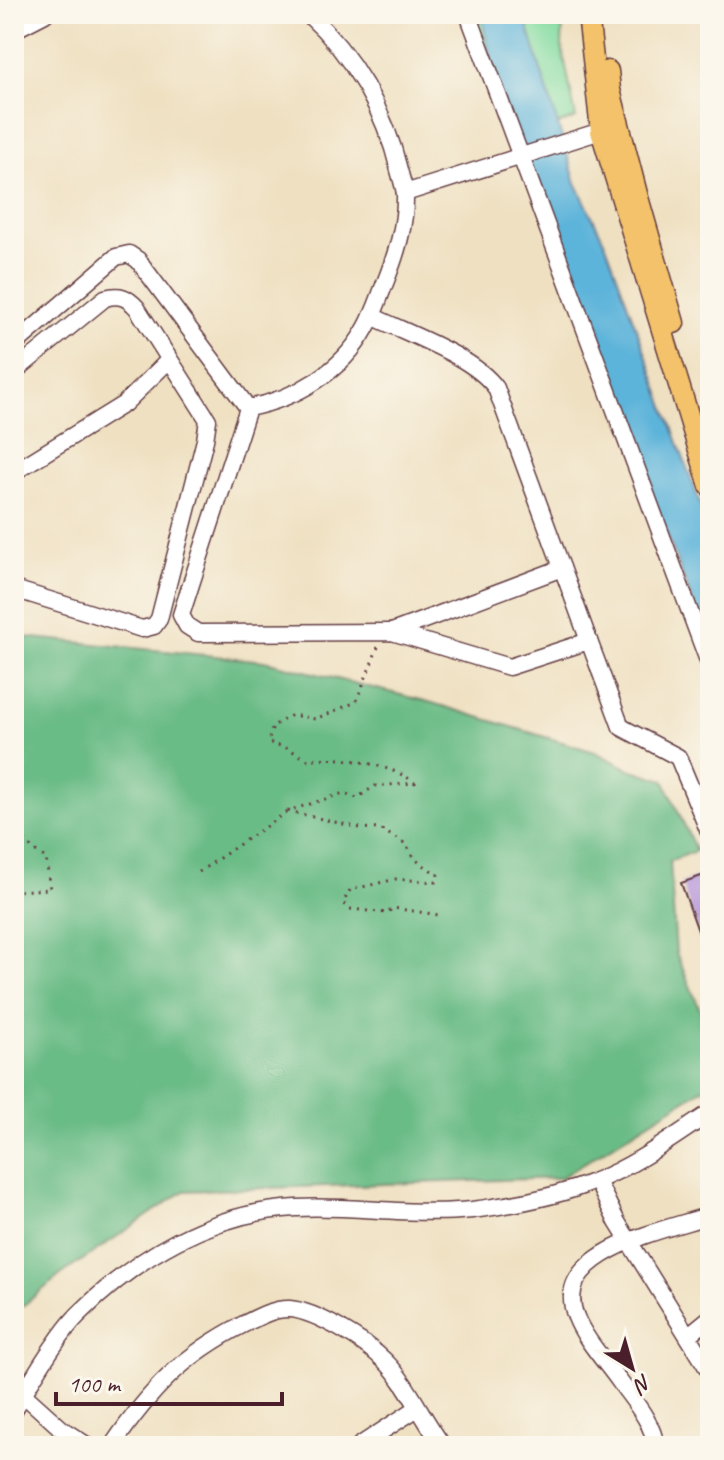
<svg xmlns="http://www.w3.org/2000/svg" width="724" height="1460" viewBox="0 0 724 1460" font-family="Caveat,sans-serif">
	<style>
		.green { fill: #83dca0; stroke: #667e66; stroke-width: 2 }
		.forest { fill: #6abc86; stroke: #5a6e58; stroke-width: 2 }
		.water { fill: #5db4da; stroke: #546a82; stroke-width: 2 }
		.building { fill: #b494d8 }
		.lines { fill: none; stroke-linecap: round; stroke-linejoin: round }
		.minor-casing { stroke: #633c42; stroke-width: 19 }
		.major-casing { stroke: #633c42; stroke-width: 23 }
		.path { stroke: #633c42; stroke-width: 3; stroke-dasharray: 2 6; stroke-linecap: butt }
		.minor { stroke: #fff; stroke-width: 16 }
		.major { stroke: #f3c26a; stroke-width: 20 }
	</style>
	<rect width="100%" height="100%" fill="#fbf7ec"/>
	<filter id="ink" filterUnits="userSpaceOnUse"><feTurbulence type="fractalNoise" baseFrequency=".0125" numOctaves="2"/><feDisplacementMap in="SourceGraphic" scale="16" xChannelSelector="R" yChannelSelector="G"/><feConvolveMatrix kernelMatrix="1 2 1 2 8 2 1 2 1" color-interpolation-filters="sRGB"/></filter>
	<filter id="wash" filterUnits="userSpaceOnUse"><feTurbulence type="fractalNoise" baseFrequency=".006" numOctaves="4" result="noise"/><feDisplacementMap in="SourceGraphic" scale="32" xChannelSelector="R" yChannelSelector="G"/><feGaussianBlur stdDeviation="1.8" result="paint"/><feColorMatrix in="noise" values="0 0 0 0 0 0 0 0 0 0 0 0 0 0 0 0 0 1.4 0 .05"/><feComposite in="paint" operator="in"/></filter>
	<g filter="url(#wash)">
		<rect width="100%" height="100%" fill="#efe0c1"/>
		<path class="green" d="M 471,14 L 563,14 L 562,47 L 576,118 L 508,142 Z"/>
		<path class="forest" d="M 14,636 L 265,661 L 429,702 L 595,752 L 627,768 L 664,780 L 696,851 L 670,861 L 676,953 L 710,1033 L 710,1084 L 560,1178 L 184,1191 L 62,1274 L 14,1313 Z"/>
		<path class="water" d="M 483,14 L 529,14 L 528,28 L 576,183 L 606,245 L 710,531 L 710,647 L 503,108 L 482,20 Z"/>
		<g id="blocks">
			<path class="building" d="M 710,873 L 710,959 L 708,959 L 681,883 Z"/>
		</g>
	</g>
	<g filter="url(#ink)">
		<use href="#blocks" fill-opacity="0" stroke="#633c42" stroke-width="2"/>
		<g class="lines">
			<defs>
				<g id="minor">
					<path d="M 468,14 L 710,666"/>
					<path d="M 14,30 L 45,14"/>
					<path d="M 405,193 L 601,131"/>
					<path d="M 372,316 C 408,334 473,356 496,388 L 589,641"/>
					<path d="M 14,345 L 116,257 L 129,254 L 138,260 L 248,408"/>
					<path d="M 14,372 L 105,298 C 120,294 127,297 137,308 L 208,420 L 205,440 L 159,619 L 154,626 L 142,629 L 14,589"/>
					<path d="M 248,408 L 181,615 L 187,626 L 198,633 L 392,632 L 509,667 L 589,641 L 621,727 L 678,757 L 709,832"/>
					<path d="M 248,408 C 295,399 342,372 366,328 C 374,314 379,298 385,283 C 396,255 406,225 405,194 C 404,186 401,178 399,170 C 385,111 353,55 308,14"/>
					<path d="M 14,472 L 124,404 L 169,360"/>
					<path d="M 392,632 L 562,568"/>
					<path d="M 597,1181 L 617,1222 L 710,1372"/>
					<path d="M 689,1335 L 710,1318"/>
					<path d="M 23,1394 L 63,1430 L 88,1446"/>
					<path d="M 14,1410 C 29,1384 58,1335 78,1315 C 137,1256 212,1212 296,1208 C 355,1205 413,1216 472,1210 C 512,1205 557,1197 595,1181 C 636,1165 673,1137 710,1113"/>
					<path d="M 112,1446 C 150,1390 183,1355 244,1324 C 258,1317 274,1308 290,1309 C 316,1311 366,1342 385,1361 C 407,1382 423,1420 443,1446"/>
					<path d="M 359,1446 L 416,1409"/>
					<path d="M 656,1446 C 652,1421 635,1403 620,1382 C 606,1362 585,1340 576,1317 C 549,1251 667,1230 710,1215"/>
				</g>
				<g id="major">
					<path d="M 588,14 L 601,131 L 710,486"/>
					<path d="M 608,71 L 610,90 L 637,194 L 674,323"/>
				</g>
			</defs>
			<use href="#minor" class="minor-casing"/>
			<use href="#major" class="major-casing"/>
			<g class="path">
				<path d="M 378,647 L 356,702 L 315,719 L 292,715 L 273,726 L 268,742 L 287,748 L 308,760 C 335,754 394,765 415,783 L 375,786 L 357,798 L 344,793 L 288,811 L 360,828 L 380,829 L 404,843 L 416,860 L 438,875 L 436,882 L 396,879 L 350,890 L 343,903 L 350,909 L 387,913 L 393,908 L 439,915"/>
				<path d="M 14,828 L 34,851 L 46,858 L 50,889 L 14,891"/>
				<path d="M 199,872 L 288,811"/>
			</g>
			<use href="#minor" class="minor"/>
			<use href="#major" class="major"/>
		</g>
	</g>
	<rect width="724" height="1460" fill="none" stroke="#fbf7ec" stroke-width="48"/>
	<g transform="translate(632 1368) rotate(143)" stroke="#fbf7ec" stroke-width="6" paint-order="stroke">
	<path d="M0-6L14 30L0 20L-14 30Z" fill="#4a1f2b"/>
	<text y="-12" font-size="22" font-weight="bold" text-anchor="middle" fill="#4a1f2b">N</text>
	</g>
	<path d="M56 1392v12h226v-12" fill="none" stroke="#4a1f2b" stroke-width="4"/>
	<text x="68" y="1392" font-size="24" fill="#4a1f2b" stroke="#fbf7ec" stroke-width="6" paint-order="stroke">100 m</text>
</svg>
